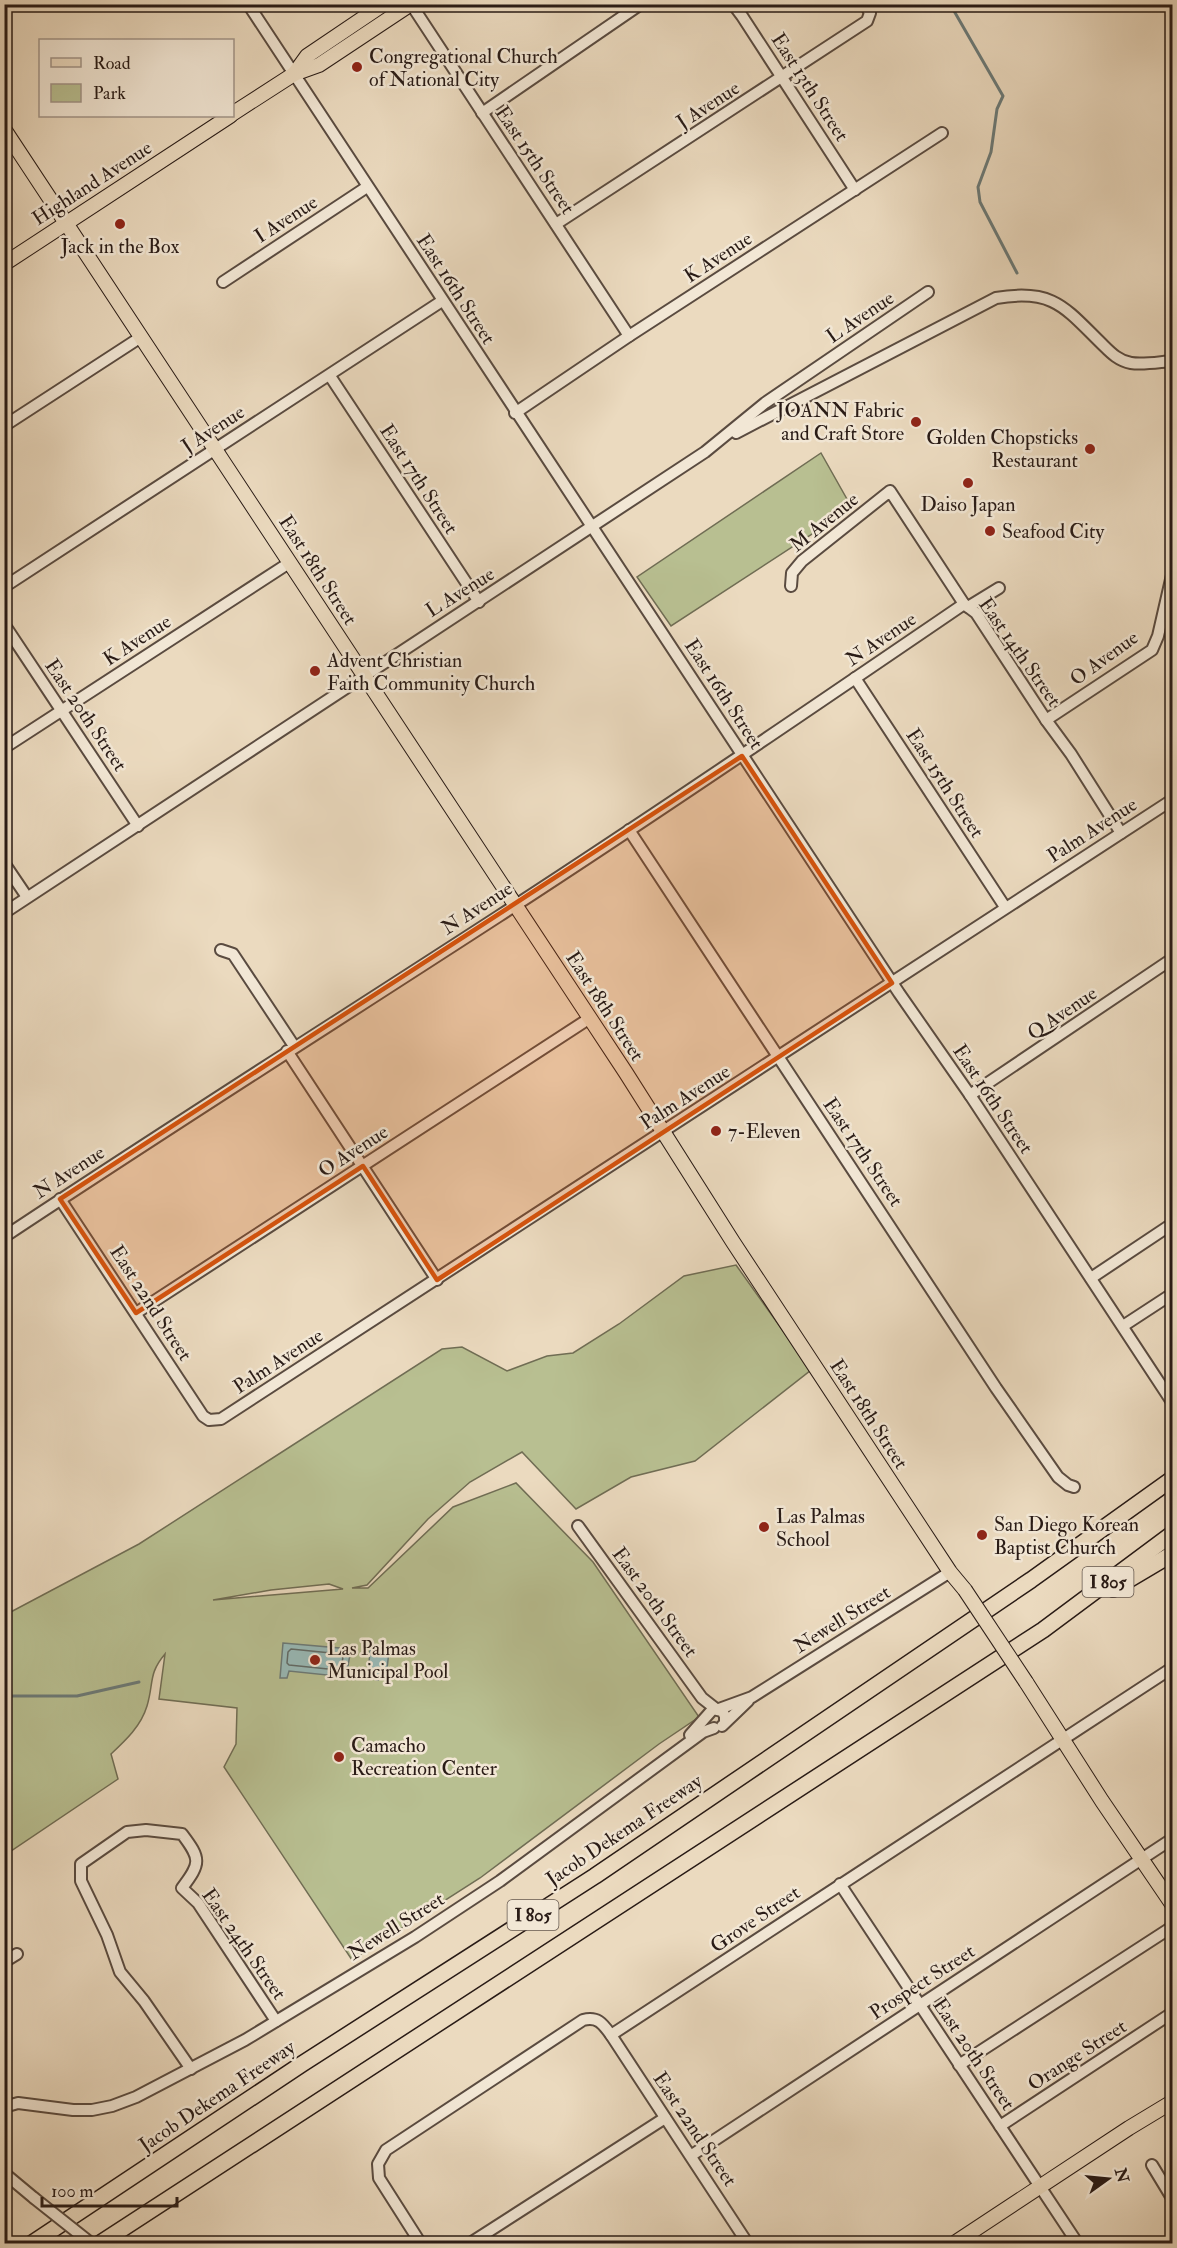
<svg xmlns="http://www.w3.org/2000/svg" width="1177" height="2248" viewBox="0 0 1177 2248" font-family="'IM FELL Double Pica',serif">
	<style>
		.green { fill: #b8bf91; stroke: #706d54; stroke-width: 1.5; fill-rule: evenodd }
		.water { fill: #99bab7; stroke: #6c7a77; stroke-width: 1.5 }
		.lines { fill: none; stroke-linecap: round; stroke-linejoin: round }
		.shore { stroke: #616a66; stroke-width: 1.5 }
		.stream { stroke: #6c7a77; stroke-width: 3 }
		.minor-casing { stroke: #5a4b40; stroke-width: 14 }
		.major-casing { stroke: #291b16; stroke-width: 16 }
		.highway-casing { stroke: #291b16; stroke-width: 18 }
		.minor { stroke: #f2e7d5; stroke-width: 10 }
		.major { stroke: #ebdabf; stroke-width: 14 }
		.highway { stroke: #ebdabf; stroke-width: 15 }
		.minor-bridge-casing { stroke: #5a4b40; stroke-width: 14; stroke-linecap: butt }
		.major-bridge-casing { stroke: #291b16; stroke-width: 16; stroke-linecap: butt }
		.minor-bridge { stroke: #f2e7d5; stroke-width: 10 }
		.major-bridge { stroke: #ebdabf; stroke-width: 14 }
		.marked { fill: #d5530d; fill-opacity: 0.2; stroke: #d5530d; stroke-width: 4.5; stroke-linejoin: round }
		.poi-dot { fill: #8f2418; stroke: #f2e7d5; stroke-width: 2 }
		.labels { text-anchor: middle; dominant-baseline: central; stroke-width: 5; stroke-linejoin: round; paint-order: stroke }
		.shield { fill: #f2e7d5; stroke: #65584f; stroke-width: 1.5 }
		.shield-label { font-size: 18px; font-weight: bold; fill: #291b16 }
		.poi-label { font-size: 20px; fill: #291b16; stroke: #f2e7d5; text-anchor: start }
		.street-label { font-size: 20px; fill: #291b16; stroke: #f2e7d5 }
	</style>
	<rect width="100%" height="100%" fill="#ebdabf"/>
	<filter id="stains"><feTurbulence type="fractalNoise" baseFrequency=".00333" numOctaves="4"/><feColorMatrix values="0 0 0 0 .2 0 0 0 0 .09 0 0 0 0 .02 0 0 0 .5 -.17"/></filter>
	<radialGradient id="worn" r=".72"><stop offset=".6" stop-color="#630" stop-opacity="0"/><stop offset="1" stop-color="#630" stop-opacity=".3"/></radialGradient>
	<g class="green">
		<path d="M 821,453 L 852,508 L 671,626 L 637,577 Z"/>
		<path d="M 736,1265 L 811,1370 L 695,1461 L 631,1477 L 576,1509 L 522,1452 L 470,1482 L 428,1519 L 367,1585 L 352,1588 L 368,1588 L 453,1507 L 516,1483 L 593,1562 L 699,1717 L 659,1744 L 480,1878 L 352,1960 L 224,1767 L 236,1744 L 237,1708 L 159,1699 L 165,1654 C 148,1674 154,1683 147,1706 C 141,1726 126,1740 111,1754 L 118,1779 L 5,1855 L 5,1615 L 139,1544 L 442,1349 L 462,1347 L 507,1371 L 547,1356 L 573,1353 L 619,1324 L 684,1276 ZM 329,1584 L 343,1589 L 213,1600 L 271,1590 Z"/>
	</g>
	<g class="water">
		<path d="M 283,1643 L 351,1649 L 346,1677 L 289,1671 L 287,1678 L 280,1678 Z"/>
		<path d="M 370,1649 L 389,1651 L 387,1669 L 380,1668 L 378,1680 L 368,1678 Z"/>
	</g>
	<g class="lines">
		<path class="shore" d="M 291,1649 L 341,1654 L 343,1657 L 341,1668 L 338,1670 L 289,1665 L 287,1663 L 288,1652 Z"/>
		<g class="stream">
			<path d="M 950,4 L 1003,96 L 997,109 L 991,152 L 978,187 L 980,202 L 1017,273"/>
			<path d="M 4,1696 L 77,1696 L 139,1682"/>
		</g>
		<defs>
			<g id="minor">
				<path d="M 248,4 L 899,993 L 970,1095 L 1172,1402"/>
				<path d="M 411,4 L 629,336"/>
				<path d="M 733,4 L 742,16 L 855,190"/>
				<path d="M 482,113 L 641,4"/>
				<path d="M 556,224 L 867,21 L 870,13 L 865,4"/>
				<path d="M 223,282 L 367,187"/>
				<path d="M 330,376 L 479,602"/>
				<path d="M 515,413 L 629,336 L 942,133"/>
				<path d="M 4,426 L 141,337"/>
				<path d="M 736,433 L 996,298 C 1054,288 1065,308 1104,346 C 1111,353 1119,361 1131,363 C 1143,365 1159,362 1172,361"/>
				<path d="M 791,586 L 792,573 L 802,561 L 890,491 L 964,604 L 976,613 L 1046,720 L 1071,754 L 1121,833"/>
				<path d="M 4,587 L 442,301"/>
				<path d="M 968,607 L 999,588"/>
				<path d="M 4,624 L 138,826"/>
				<path d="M 855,678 L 1005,907"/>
				<path d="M 1046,720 L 1152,650 L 1158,636 L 1172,575"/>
				<path d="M 4,748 L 289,563"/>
				<path d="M 629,830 L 996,1388 L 1058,1477 L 1068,1485 L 1074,1487"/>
				<path d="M 4,863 L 27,897"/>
				<path d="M 4,913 L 705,452 L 765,403 L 928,292"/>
				<path d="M 221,950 L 233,954 L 294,1046"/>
				<path d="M 287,1051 L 437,1280"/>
				<path d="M 970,1095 L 1172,959"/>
				<path d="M 60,1199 L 203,1416 L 209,1420 L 221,1419 L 1172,800"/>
				<path d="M 4,1237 C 168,1128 334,1023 499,916 C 656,814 810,709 964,604"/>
				<path d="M 1091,1278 L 1172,1224"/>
				<path d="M 136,1313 L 590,1018"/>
				<path d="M 1123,1326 L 1172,1294"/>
				<path d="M 578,1526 L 702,1698 L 716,1709"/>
				<path d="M 719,1709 L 752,1697 L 950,1572"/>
				<path d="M 722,1726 L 748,1701"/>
				<path d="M 690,1735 L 713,1709 L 722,1711 L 725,1716 L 725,1722"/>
				<path d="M 840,1884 L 1078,2244"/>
				<path d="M 4,1962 L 17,1954"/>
				<path d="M 611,2035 L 1172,1668"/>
				<path d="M 959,2065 L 1172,1927"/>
				<path d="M 191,2069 L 144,2001 L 120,1972 L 107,1935 L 81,1881 L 81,1864 L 127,1832 L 146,1830 L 182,1834 C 201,1859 201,1863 182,1888 L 198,1903 L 276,2021"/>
				<path d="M 4,2107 L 18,2103 L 73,2110 L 92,2110 L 112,2106 L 136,2097 L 245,2040 L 415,1937 L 500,1881 L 703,1732 L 714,1728"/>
				<path d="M 1000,2126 L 1172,2013"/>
				<path d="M 692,2155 L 1172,1839"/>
				<path d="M 1152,2165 L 1172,2198"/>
				<path d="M 4,2173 L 34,2198"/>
				<path d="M 421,2244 L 379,2178 L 378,2164 L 386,2150 L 583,2020 C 598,2016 603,2024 611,2035 L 748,2244"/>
				<path d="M 469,2244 L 665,2118"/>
			</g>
			<g id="major">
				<path d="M 294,74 L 307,56 L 384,4"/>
				<path d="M 232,114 L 294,74 L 319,65 L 411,4"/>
				<path d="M 4,129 L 626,1073 L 733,1242 L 950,1572 L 965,1590"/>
				<path d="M 4,264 L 230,116"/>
				<path d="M 1026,1682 L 1102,1801 L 1172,1904"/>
				<path d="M 953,2244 L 1129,2128 L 1172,2102"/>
			</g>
			<g id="highway">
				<path d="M 1113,1589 L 1172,1554"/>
				<path d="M 31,2244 L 302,2064 L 595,1876 L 1031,1580 L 1172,1479"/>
				<path d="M 99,2244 L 1043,1630 L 1172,1534"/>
			</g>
		</defs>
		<use href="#minor" class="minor-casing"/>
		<use href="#major" class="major-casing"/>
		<use href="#highway" class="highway-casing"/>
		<use href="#minor" class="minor"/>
		<use href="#major" class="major"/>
		<use href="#highway" class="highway"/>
		<defs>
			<path id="minor-bridge" d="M 34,2198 L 92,2244"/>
			<path id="major-bridge" d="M 965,1590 L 1026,1682"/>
		</defs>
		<use href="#minor-bridge" class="minor-bridge-casing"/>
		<use href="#major-bridge" class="major-bridge-casing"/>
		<use href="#minor-bridge" class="minor-bridge"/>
		<use href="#major-bridge" class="major-bridge"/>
	</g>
	<path class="marked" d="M 742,756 L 892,983 L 437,1280 L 363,1166 L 136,1313 L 60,1199 Z"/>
	<g class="poi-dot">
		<circle cx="357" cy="67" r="6"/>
		<circle cx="120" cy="224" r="6"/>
		<circle cx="916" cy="422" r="6"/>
		<circle cx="1090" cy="449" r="6"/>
		<circle cx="968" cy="483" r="6"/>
		<circle cx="990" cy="531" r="6"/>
		<circle cx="315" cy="671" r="6"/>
		<circle cx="716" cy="1131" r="6"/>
		<circle cx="764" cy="1527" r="6"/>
		<circle cx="982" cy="1535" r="6"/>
		<circle cx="315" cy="1660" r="6"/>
		<circle cx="339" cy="1757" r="6"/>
	</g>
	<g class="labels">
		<g class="shield">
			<rect x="1082.5" y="1567" width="51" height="30" rx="4.5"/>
			<rect x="507.5" y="1900" width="51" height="30" rx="4.5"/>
		</g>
		<g class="shield-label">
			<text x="1108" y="1582">I 805</text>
			<text x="533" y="1915">I 805</text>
		</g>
		<g class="poi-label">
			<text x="369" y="56">Congregational Church<tspan x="369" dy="23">of National City</tspan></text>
			<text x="120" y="246" text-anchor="middle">Jack in the Box</text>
			<text x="904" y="410" text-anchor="end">JOANN Fabric<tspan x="904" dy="23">and Craft Store</tspan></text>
			<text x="1078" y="437" text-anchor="end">Golden Chopsticks<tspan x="1078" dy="23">Restaurant</tspan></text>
			<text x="968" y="504" text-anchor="middle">Daiso Japan</text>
			<text x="1002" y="531">Seafood City</text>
			<text x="327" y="660">Advent Christian<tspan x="327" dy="23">Faith Community Church</tspan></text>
			<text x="728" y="1131">7-Eleven</text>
			<text x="776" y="1516">Las Palmas<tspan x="776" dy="23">School</tspan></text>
			<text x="994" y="1524">San Diego Korean<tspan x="994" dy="23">Baptist Church</tspan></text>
			<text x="327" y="1648">Las Palmas<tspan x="327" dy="23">Municipal Pool</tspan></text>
			<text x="351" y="1745">Camacho<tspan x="351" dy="23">Recreation Center</tspan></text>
		</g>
		<g class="street-label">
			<text transform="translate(810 87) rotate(57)">East 13th Street</text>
			<text transform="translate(708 105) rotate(-33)">J Avenue</text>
			<text transform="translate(535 160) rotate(56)">East 15th Street</text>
			<text transform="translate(92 183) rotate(-33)">Highland Avenue</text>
			<text transform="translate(286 219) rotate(-33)">I Avenue</text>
			<text transform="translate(718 257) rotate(-33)">K Avenue</text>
			<text transform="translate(456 289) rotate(57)">East 16th Street</text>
			<text transform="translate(860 317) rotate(-34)">L Avenue</text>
			<text transform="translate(213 429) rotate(-33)">J Avenue</text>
			<text transform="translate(419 479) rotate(57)">East 17th Street</text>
			<text transform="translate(824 522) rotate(-39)">M Avenue</text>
			<text transform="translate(318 570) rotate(57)">East 18th Street</text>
			<text transform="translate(460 592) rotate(-32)">L Avenue</text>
			<text transform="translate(881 639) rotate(-34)">N Avenue</text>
			<text transform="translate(137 640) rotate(-33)">K Avenue</text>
			<text transform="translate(1020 652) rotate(55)">East 14th Street</text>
			<text transform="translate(1104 658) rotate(-36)">O Avenue</text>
			<text transform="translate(724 694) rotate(57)">East 16th Street</text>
			<text transform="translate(86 715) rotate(56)">East 20th Street</text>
			<text transform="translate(945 783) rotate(57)">East 15th Street</text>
			<text transform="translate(1092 830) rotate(-33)">Palm Avenue</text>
			<text transform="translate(477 908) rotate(-33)">N Avenue</text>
			<text transform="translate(605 1006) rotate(57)">East 18th Street</text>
			<text transform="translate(1062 1013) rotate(-34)">Q Avenue</text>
			<text transform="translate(685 1097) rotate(-33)">Palm Avenue</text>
			<text transform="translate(993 1099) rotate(56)">East 16th Street</text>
			<text transform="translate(353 1151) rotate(-33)">O Avenue</text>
			<text transform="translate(863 1152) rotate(56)">East 17th Street</text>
			<text transform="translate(69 1172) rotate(-33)">N Avenue</text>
			<text transform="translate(151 1303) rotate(57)">East 22nd Street</text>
			<text transform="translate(278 1361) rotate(-33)">Palm Avenue</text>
			<text transform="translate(869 1414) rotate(57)">East 18th Street</text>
			<text transform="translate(655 1602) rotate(54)">East 20th Street</text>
			<text transform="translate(842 1619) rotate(-32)">Newell Street</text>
			<text transform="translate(624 1830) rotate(-34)">Jacob Dekema Freeway</text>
			<text transform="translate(755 1919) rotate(-34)">Grove Street</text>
			<text transform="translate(396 1926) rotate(-32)">Newell Street</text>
			<text transform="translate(244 1944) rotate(55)">East 24th Street</text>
			<text transform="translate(922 1982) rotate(-33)">Prospect Street</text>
			<text transform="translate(974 2054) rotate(56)">East 20th Street</text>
			<text transform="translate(1077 2055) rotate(-33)">Orange Street</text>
			<text transform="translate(217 2096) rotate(-34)">Jacob Dekema Freeway</text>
			<text transform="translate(695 2129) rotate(56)">East 22nd Street</text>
		</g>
	</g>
	<rect width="1177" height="2248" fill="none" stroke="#ebdabf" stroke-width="24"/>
	<rect x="6" y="6" width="1165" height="2236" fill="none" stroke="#291b16" stroke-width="3"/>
	<rect x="12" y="12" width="1153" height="2224" fill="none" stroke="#291b16" stroke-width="1.5"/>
	<rect x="39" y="39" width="195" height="78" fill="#f2e7d5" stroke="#a29589" stroke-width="1.5"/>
	<rect x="51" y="58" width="30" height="9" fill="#ebdabf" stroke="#a29589" stroke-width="1.5"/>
	<text x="93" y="69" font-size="18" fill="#291b16">Road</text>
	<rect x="51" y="84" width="30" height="18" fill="#b8bf91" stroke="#a29589" stroke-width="1.5"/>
	<text x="93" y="99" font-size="18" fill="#291b16">Park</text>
	<g transform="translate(1108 2179) rotate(75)" stroke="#f2e7d5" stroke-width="4.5" paint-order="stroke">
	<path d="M0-4.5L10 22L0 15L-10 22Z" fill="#291b16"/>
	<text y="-9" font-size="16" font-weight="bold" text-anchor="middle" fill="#291b16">N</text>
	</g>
	<path d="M42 2197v9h135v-9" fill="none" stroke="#291b16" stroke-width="3"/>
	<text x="51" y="2197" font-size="18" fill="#291b16" stroke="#f2e7d5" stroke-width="4.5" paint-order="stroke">100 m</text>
	<rect width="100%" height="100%" filter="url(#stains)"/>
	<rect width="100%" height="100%" fill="url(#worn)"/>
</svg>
